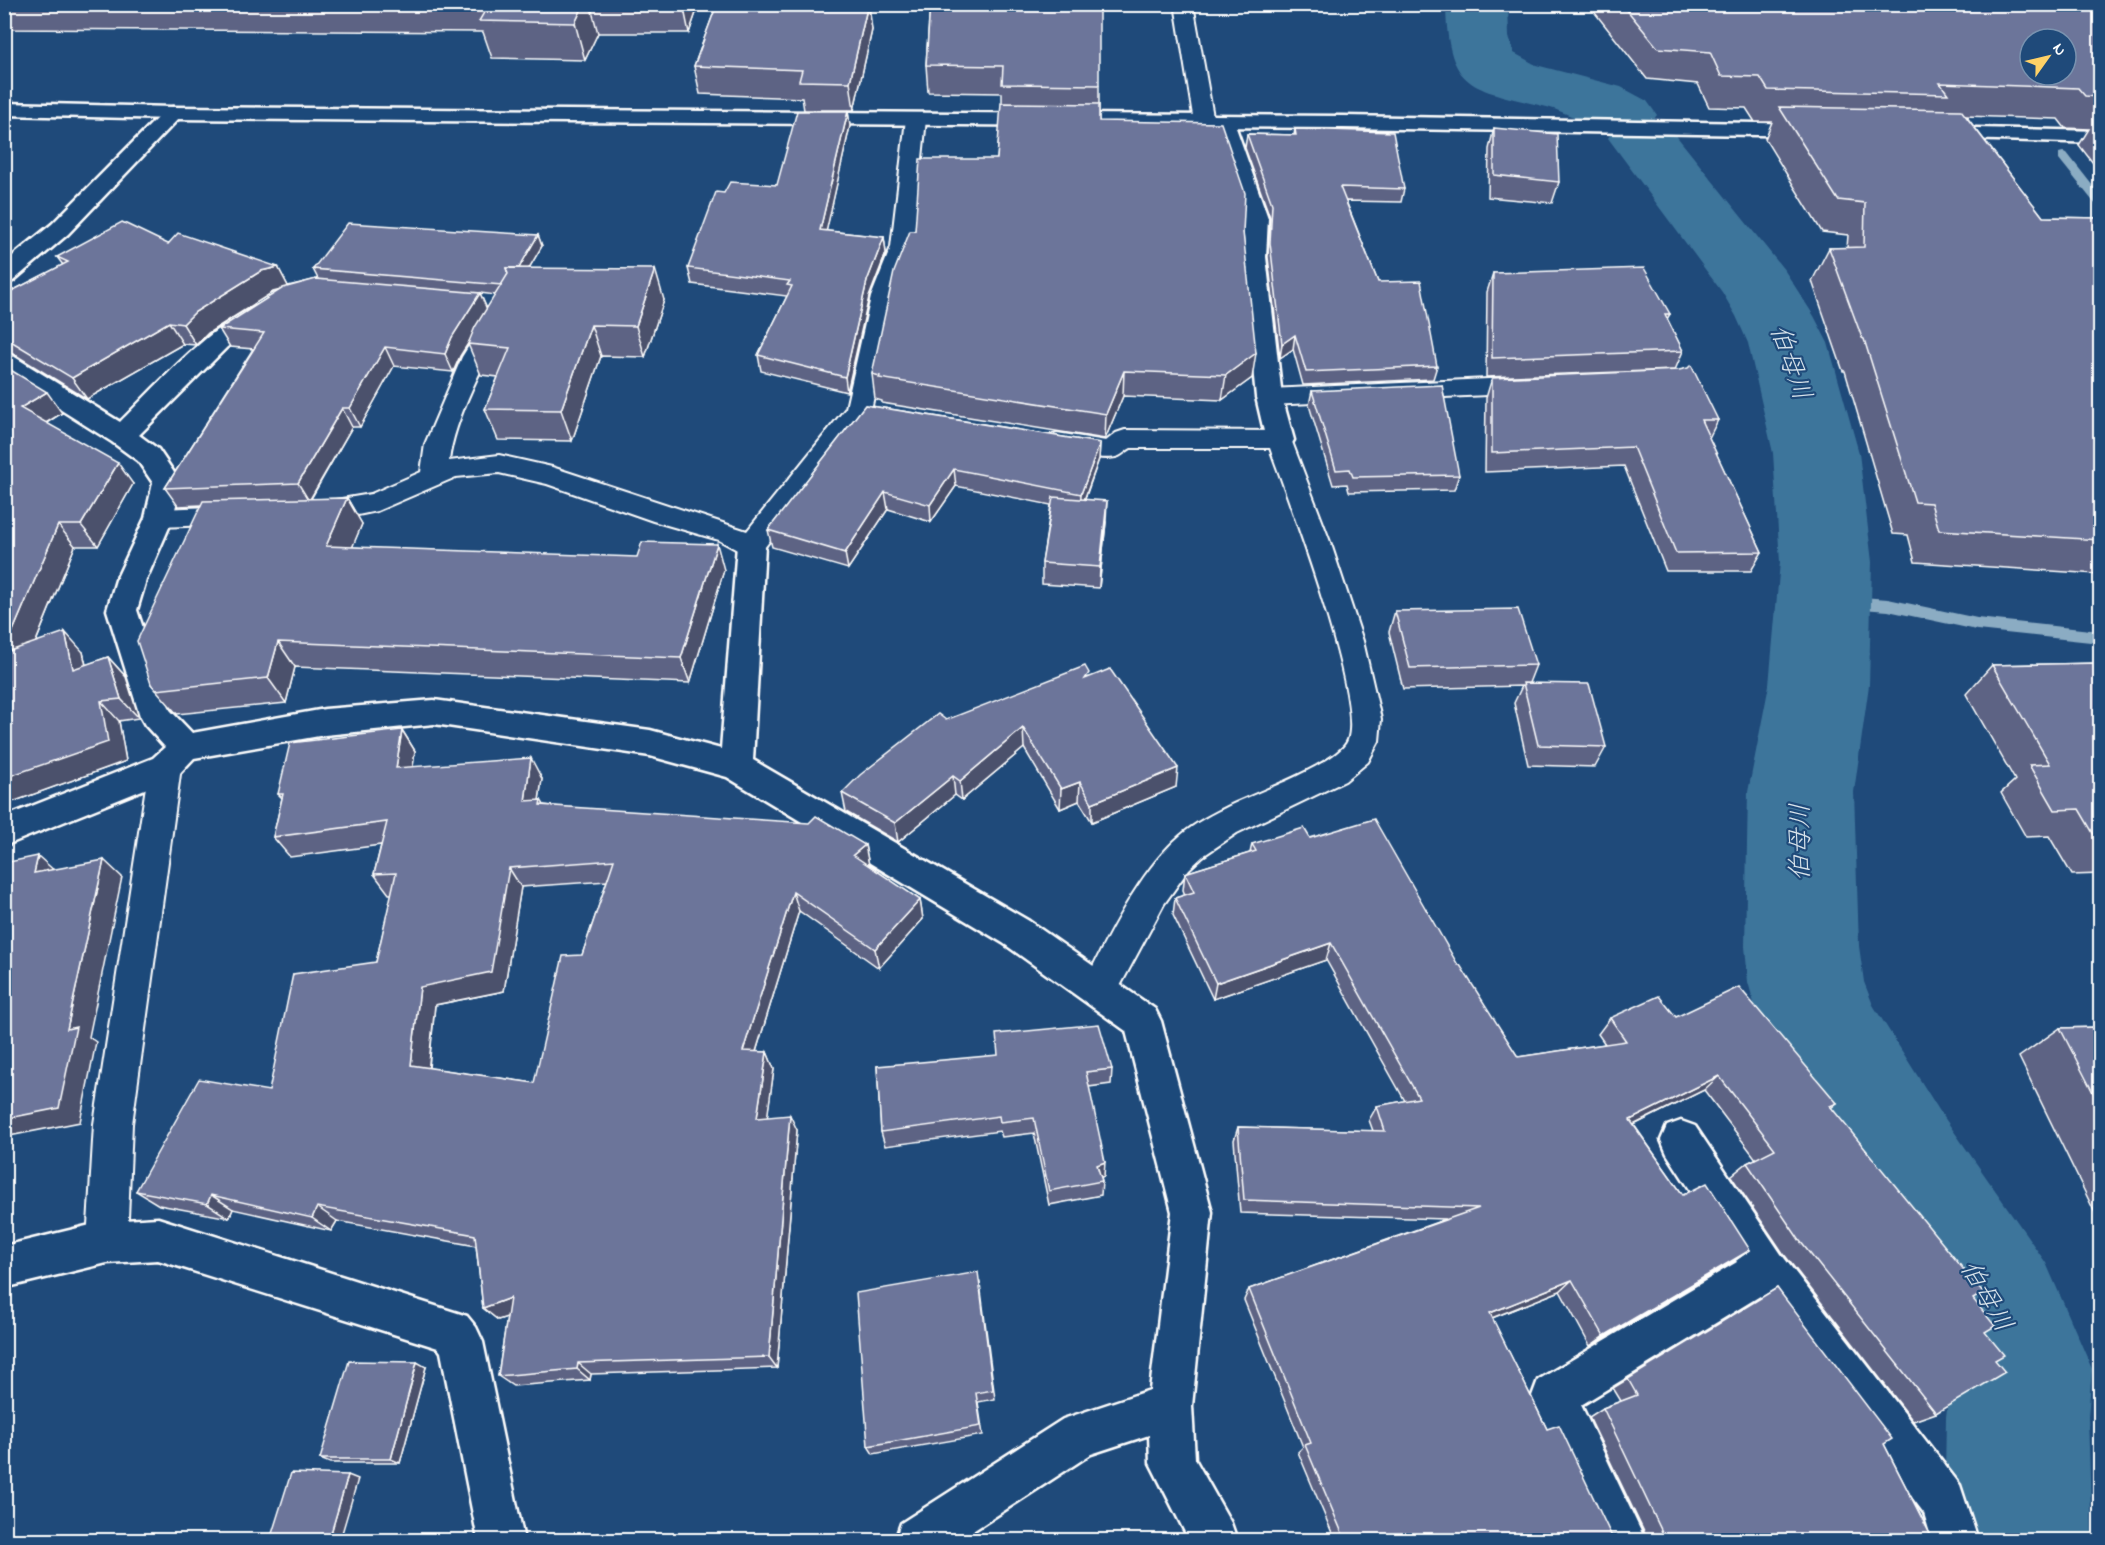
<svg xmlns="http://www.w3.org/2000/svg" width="2105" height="1545" viewBox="0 0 2105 1545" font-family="'Indie Flower','Klee One',sans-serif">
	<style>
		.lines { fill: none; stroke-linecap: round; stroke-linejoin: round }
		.stream { fill: #8bacc3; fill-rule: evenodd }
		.river { fill: #3e759b; fill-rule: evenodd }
		.service-casing { stroke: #fff; stroke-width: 4 }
		.minor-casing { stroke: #fff; stroke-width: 5 }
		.tertiary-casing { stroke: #fff; stroke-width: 5 }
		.service { fill: #1f4a7a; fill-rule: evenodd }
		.minor { fill: #1f4a7a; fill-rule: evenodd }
		.tertiary { fill: #1f4a7a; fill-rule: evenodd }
		.wall { fill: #5d6484; stroke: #fff; stroke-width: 1.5; fill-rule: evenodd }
		.shaded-wall { fill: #4c516c; stroke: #fff; stroke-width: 1.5 }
		.building { fill: #6c749a; stroke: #fff; stroke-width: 1.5; fill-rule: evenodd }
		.labels { text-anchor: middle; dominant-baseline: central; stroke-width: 4.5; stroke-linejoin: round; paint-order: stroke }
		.water-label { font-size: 26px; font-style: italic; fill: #d8e3eb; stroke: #1f4a7a }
	</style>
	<rect width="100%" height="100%" fill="#1f4a7a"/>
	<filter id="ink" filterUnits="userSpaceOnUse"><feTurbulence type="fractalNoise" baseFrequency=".0167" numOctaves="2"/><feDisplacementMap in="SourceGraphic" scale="12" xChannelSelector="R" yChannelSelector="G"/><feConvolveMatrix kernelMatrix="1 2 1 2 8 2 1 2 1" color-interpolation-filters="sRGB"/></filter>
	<g filter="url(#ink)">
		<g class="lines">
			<g class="stream">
				<path d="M 2063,152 L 2067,153 L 2100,195 L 2100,206 L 2096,205 L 2059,159 L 2059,153 Z"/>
				<path d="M 1824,594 L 1888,599 L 1977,618 L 2100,631 L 2100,643 L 1977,630 L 1888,611 L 1824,606 L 1818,604 L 1816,600 L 1818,596 Z"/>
			</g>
			<path class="river" d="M 1446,4 L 1508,4 L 1509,37 L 1514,53 L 1536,65 L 1621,87 L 1647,101 L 1657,115 L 1653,120 L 1666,123 L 1785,271 L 1814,316 L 1828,343 L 1859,453 L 1872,562 L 1869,685 L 1854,792 L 1859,946 L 1864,982 L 1873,1005 L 1939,1110 L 2046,1263 L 2092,1369 L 2088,1417 L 2092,1540 L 1944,1540 L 1946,1417 L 1952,1369 L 1946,1353 L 1849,1198 L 1780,1070 L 1762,1031 L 1748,982 L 1745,946 L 1748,792 L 1769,685 L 1780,562 L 1773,453 L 1748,343 L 1736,316 L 1722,292 L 1608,138 L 1612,132 C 1589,127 1570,113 1547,107 C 1473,88 1447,92 1446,4 Z"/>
			<defs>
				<g id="service">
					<path d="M 1175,4 L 1193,4 L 1214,122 L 1211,126 L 1197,126 L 1194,122 Z"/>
					<path d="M 916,113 L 923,115 L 926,119 L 913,247 L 895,297 L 871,410 L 761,552 L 751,555 L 741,552 L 719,540 L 653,521 L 547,484 L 499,473 L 456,477 L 377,511 L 329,521 L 310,522 L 300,520 L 296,513 L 300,506 L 371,494 L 421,472 L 425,444 L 462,357 L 488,315 L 496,313 L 504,315 L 508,320 C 486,357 454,419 449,461 L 499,455 L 552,467 L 747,531 L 846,408 L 871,297 L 891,247 L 906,119 L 909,115 Z"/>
					<path d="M 1532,377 L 1541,379 L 1544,385 L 1541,391 L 1532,393 L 1269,405 L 1260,403 L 1256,397 L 1260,391 L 1269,389 Z"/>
					<path d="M 1125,430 L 1280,431 L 1289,434 L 1332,547 L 1363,641 L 1381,719 L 1379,741 L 1368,762 L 1345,781 L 1237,833 L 1203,856 L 1189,869 L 1164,904 L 1111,1003 L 1099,1008 L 1087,1003 L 1081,992 C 1103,944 1140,870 1180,836 C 1195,823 1213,814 1231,805 C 1254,794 1340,763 1348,740 C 1364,698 1288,499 1270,448 L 1131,448 C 1127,450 1123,454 1119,456 C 1106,462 1062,452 1048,448 L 1044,442 L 1048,436 L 1057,433 L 1106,441 L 1116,433 Z"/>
					<path d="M 239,506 L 249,508 L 253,515 L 249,522 L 239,524 L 159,527 L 149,525 L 145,518 L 149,511 L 159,509 Z"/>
					<path d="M 165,754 L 176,758 L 181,767 L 132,1124 L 127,1242 L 121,1256 L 107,1262 L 93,1256 L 87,1242 L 94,1124 L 149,767 L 154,758 Z"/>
				</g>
				<g id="minor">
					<path d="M 173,107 L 180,109 L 184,113 L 180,117 L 68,234 L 13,281 L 4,283 L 4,263 L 52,224 L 166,109 Z"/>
					<path d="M 1223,116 L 1231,117 L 1234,122 L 1268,218 L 1266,257 L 1282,397 L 1294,440 L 1290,446 L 1280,449 L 1270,446 L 1266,440 L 1256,397 L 1242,257 L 1244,218 L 1212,122 L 1215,117 Z"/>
					<path d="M 262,305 L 271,308 L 274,313 L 271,318 L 227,347 L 139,435 L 158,449 L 181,483 L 173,518 L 146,580 L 137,610 L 170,710 L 192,733 L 325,709 L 434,700 L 650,730 L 721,749 L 737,545 L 741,538 L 751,535 L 761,538 L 765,545 L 753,760 L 1029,921 L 1155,1009 L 1161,1021 L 1212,1212 L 1192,1406 L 1195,1459 L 1231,1523 L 1237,1540 L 1189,1540 L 1150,1463 L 1149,1435 L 1091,1454 L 959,1540 L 895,1540 L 901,1523 L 1063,1419 L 1150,1390 L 1172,1212 L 1126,1031 L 1003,943 L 727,777 L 650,756 L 434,724 L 325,735 L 194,758 L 177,776 L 4,846 L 4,817 L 153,758 L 165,747 L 145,725 L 140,716 L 107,610 L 116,580 L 145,518 L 153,483 L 138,461 L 112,442 L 4,374 L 4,354 L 13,356 L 120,422 C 154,389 217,317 262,305 Z"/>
					<path d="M 1681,1121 L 1695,1126 L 1781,1254 L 1960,1485 L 1978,1540 L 1932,1540 L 1924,1513 L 1760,1296 L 1581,1405 L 1645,1540 L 1598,1540 L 1532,1396 L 1538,1380 L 1737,1262 L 1667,1154 L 1661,1140 L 1667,1126 Z"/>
					<path d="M 158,1218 L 467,1316 L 476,1327 L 483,1342 L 524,1540 L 478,1540 L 441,1352 L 438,1348 L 158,1260 L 107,1263 L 4,1288 L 4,1246 L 107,1221 Z"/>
				</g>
				<g id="tertiary">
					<path d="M 4,103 L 173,107 L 1343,116 L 1814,124 L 1822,125 L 1825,130 L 1822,135 L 1814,136 L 1343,128 L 173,119 L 4,115 Z"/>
					<path d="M 1934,127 L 2100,131 L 2100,143 L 1926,138 L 1923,133 L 1926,128 Z"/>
				</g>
			</defs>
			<use href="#service" class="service-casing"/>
			<use href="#minor" class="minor-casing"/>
			<use href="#tertiary" class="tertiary-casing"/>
			<use href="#service" class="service"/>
			<use href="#minor" class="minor"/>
			<use href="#tertiary" class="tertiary"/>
		</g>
		<g class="wall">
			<path d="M 4,4 L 699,4 L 689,33 L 598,33 L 585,60 L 492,58 L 483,32 L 4,29 Z"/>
			<path d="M 717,4 L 869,4 L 872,30 L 854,110 L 804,110 L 802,98 L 700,94 L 694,66 Z"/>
			<path d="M 930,4 L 1099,85 L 1099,121 L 1243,232 L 1252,378 L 1222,400 L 1123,396 L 1105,439 L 882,403 L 882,401 L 875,399 L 872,374 L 915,231 L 997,159 L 1002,103 L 1002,93 L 928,92 L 926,65 Z"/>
			<path d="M 1588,4 L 2100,4 L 2100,172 L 2079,145 L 2089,129 L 2065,128 L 2058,119 L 1966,116 L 2043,217 L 2100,218 L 2100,570 L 2097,574 L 1915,562 L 1908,535 L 1893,534 L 1845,371 L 1843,371 L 1812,281 L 1829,248 L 1847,248 L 1848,235 L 1822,232 L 1765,139 L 1772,122 L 1755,122 L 1746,108 L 1709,107 L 1698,84 L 1647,79 Z"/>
			<path d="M 848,111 L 850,126 L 826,231 L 884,237 L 886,253 L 869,297 L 847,392 L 761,371 L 758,355 L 787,296 L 692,284 L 688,268 L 724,193 L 777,185 Z"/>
			<path d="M 1494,128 L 1559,182 L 1552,203 L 1488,197 L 1489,149 Z"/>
			<path d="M 1295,129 L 1404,189 L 1401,202 L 1346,201 L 1378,282 L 1437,366 L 1433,379 L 1303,385 L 1293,349 L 1280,358 L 1268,257 L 1270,217 L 1245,148 L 1247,134 L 1294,135 Z"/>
			<path d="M 538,235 L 542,246 L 529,268 L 664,300 L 645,357 L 601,356 L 572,441 L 498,440 L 485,409 L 498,377 L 481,375 L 468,344 L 470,339 L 460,356 L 453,372 L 394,366 L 360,427 L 352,427 L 311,499 L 347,498 L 362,524 L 352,547 L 724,570 L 690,683 L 295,667 L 286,703 L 177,714 L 151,684 L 201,505 L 178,506 L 165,488 L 253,349 L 230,347 L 219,329 L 279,291 L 273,292 L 208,333 L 196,345 L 183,344 L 87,399 L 14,354 L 4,352 L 4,295 L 63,265 L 57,257 L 168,244 L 278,267 L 288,286 L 318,279 L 313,269 ZM 480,293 L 496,295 L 487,309 Z"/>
			<path d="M 1493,273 L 1670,314 L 1667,319 L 1683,351 L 1675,370 L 1486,377 L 1487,292 Z"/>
			<path d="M 4,366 L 62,413 L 47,423 L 133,484 L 98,546 L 75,546 L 36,642 L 83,652 L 86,665 L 108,657 L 126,677 L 139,718 L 119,721 L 126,761 L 4,805 Z"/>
			<path d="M 1492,378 L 1718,420 L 1709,438 L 1762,552 L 1751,571 L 1666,571 L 1624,466 L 1485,472 L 1486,398 Z"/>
			<path d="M 1312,391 L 1459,475 L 1454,490 L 1349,492 L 1347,484 L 1333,485 L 1309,405 Z"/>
			<path d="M 865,405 L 1100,443 L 1099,459 L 1085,499 L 1106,522 L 1099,588 L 1042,584 L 1042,563 L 1051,505 L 956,486 L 931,522 L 888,509 L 848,569 L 772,547 L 768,530 Z"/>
			<path d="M 1395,611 L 1536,665 L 1529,683 L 1606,747 L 1595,767 L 1528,765 L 1514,703 L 1522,686 L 1403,689 L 1389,632 Z"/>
			<path d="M 2100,663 L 2100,874 L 2072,875 L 2049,836 L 2026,837 L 2001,793 L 2015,780 L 1966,694 L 1992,665 Z"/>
			<path d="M 1089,677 L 1176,787 L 1092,822 L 1079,801 L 1060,809 L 1024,748 L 962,800 L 955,795 L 898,842 L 846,812 L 842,793 L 946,720 Z"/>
			<path d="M 402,730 L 415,751 L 413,767 L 542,779 L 539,800 L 541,800 L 544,805 L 865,845 L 869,866 L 920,900 L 923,919 L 879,968 L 799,911 L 756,1052 L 767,1052 L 774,1069 L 767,1117 L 797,1130 L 777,1368 L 591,1374 L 590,1380 L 513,1386 L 498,1376 L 507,1317 L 498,1320 L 483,1308 L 476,1246 L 337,1221 L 331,1231 L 233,1209 L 229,1218 L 159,1205 L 136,1191 L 269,1091 L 376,962 L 392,894 L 389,894 L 374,874 L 381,845 L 290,857 L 273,837 L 282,798 L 278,794 ZM 607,881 L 582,955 L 534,1083 L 429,1068 L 435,1005 L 504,991 L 521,887 Z"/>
			<path d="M 1310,838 L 1458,965 L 1518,1057 L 1605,1044 L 1598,1034 L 1610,1018 L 1676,1017 L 1837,1103 L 1831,1108 L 1973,1299 L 1995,1360 L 1936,1413 L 1913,1421 L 1783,1253 L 1731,1176 L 1747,1163 L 1756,1159 L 1704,1090 L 1634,1125 L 1683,1195 L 1750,1250 L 1734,1261 L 1590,1346 L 1560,1291 L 1492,1318 L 1547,1429 L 1611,1535 L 1646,1536 L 1589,1417 L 1603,1408 L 1621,1401 L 1613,1388 L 1777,1288 L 1884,1444 L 1933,1540 L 1335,1540 L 1298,1452 L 1303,1447 L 1244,1300 L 1249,1289 L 1446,1219 L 1240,1213 L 1234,1140 L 1238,1127 L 1373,1131 L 1369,1120 L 1377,1106 L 1405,1101 L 1326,960 L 1213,999 L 1173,915 L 1175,898 L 1185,895 L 1183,890 L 1185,873 L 1250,853 L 1252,844 Z"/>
			<path d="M 2100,1027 L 2100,1223 L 2019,1057 L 2060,1028 Z"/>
			<path d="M 877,1066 L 1112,1069 L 1111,1084 L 1089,1087 L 1104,1176 L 1101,1177 L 1102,1181 L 1101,1195 L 1049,1205 L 1034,1133 L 1002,1137 L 1000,1131 L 885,1146 L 881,1132 Z"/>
			<path d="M 980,1283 L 995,1399 L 978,1402 L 983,1435 L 873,1454 L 868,1446 Z"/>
			<path d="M 426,1367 L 400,1463 L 330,1463 L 320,1459 Z"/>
		</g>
		<g class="shaded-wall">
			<path d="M 584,4 L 590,4 L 598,33 L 585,60 L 575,23 Z"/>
			<path d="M 683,4 L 699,4 L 689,33 Z"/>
			<path d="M 868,4 L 872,30 L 854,110 L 850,82 Z"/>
			<path d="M 848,111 L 850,126 L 823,246 L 820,230 Z"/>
			<path d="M 538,235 L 542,246 L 515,292 L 511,281 Z"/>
			<path d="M 884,237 L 886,253 L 869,297 L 847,392 L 845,377 L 867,281 Z"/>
			<path d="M 278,267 L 289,288 L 273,292 L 208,333 L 196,345 L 183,324 L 195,312 L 261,271 Z"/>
			<path d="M 655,269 L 664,300 L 645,357 L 636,326 Z"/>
			<path d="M 480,293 L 488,312 L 460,356 L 453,372 L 445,354 L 452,337 Z"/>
			<path d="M 169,322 L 183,344 L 87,399 L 72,378 Z"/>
			<path d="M 591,325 L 601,356 L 572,441 L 561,410 Z"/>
			<path d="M 1295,335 L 1293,349 L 1280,358 L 1282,344 Z"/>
			<path d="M 385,347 L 394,366 L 360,427 L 350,408 Z"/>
			<path d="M 1256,353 L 1252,378 L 1222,400 L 1226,375 Z"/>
			<path d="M 1124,371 L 1123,396 L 1105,439 L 1106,414 Z"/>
			<path d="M 47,392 L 62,413 L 36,429 L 20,408 Z"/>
			<path d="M 342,408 L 352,427 L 309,501 L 298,483 Z"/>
			<path d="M 1100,443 L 1099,459 L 1080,511 L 1081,494 Z"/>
			<path d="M 118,463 L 133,484 L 98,546 L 81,525 Z"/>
			<path d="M 954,469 L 956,486 L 931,522 L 930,505 Z"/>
			<path d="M 885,492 L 888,509 L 848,569 L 845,553 Z"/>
			<path d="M 347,498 L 362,524 L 342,572 L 326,546 Z"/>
			<path d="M 1107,501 L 1106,522 L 1099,588 L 1100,567 Z"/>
			<path d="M 58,525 L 75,546 L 23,673 L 4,654 L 4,652 Z"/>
			<path d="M 717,544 L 724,570 L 690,683 L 681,658 Z"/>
			<path d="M 65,632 L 83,652 L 91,689 L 73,669 Z"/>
			<path d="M 278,642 L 295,667 L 286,703 L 268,678 Z"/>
			<path d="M 108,657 L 126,677 L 139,718 L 121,699 Z"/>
			<path d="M 101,701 L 119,721 L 126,761 L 4,805 L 4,778 Z"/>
			<path d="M 1023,728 L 1024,748 L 962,800 L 960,781 Z"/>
			<path d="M 402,730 L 415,751 L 410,788 L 396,768 Z"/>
			<path d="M 531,758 L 542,779 L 536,822 L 525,801 Z"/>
			<path d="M 1178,768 L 1176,787 L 1092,822 L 1092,803 Z"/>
			<path d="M 953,776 L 955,795 L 898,842 L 895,823 Z"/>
			<path d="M 1080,782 L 1079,801 L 1060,809 L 1061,789 Z"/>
			<path d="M 865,845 L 869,865 L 858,875 L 853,855 Z"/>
			<path d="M 38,856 L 57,873 L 34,873 Z"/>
			<path d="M 104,860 L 122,877 L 89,1037 L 96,1042 L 80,1122 L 4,1137 L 4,1119 L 67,1029 Z"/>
			<path d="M 509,868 L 521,887 L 504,991 L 435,1005 L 427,1082 L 411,1065 L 420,987 Z"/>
			<path d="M 793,892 L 799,911 L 751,1068 L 743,1051 Z"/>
			<path d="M 920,900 L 923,919 L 879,968 L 875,949 Z"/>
			<path d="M 1331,943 L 1326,960 L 1213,999 L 1216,983 Z"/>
			<path d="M 767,1052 L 774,1069 L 765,1134 L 757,1118 Z"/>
			<path d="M 1719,1076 L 1704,1090 L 1617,1133 L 1630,1120 Z"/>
			<path d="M 790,1115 L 797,1130 L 777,1368 L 769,1357 Z"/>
			<path d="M 1105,1162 L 1104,1176 L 1096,1179 L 1097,1165 Z"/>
			<path d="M 211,1195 L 233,1209 L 229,1218 L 207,1204 Z"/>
			<path d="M 317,1207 L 337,1221 L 331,1231 L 312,1218 Z"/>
			<path d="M 1750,1250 L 1734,1261 L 1590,1346 L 1604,1336 Z"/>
			<path d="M 1572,1280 L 1560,1291 L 1479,1323 L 1490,1313 Z"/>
			<path d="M 510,1298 L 524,1311 L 498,1320 L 483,1308 Z"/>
			<path d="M 417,1362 L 426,1367 L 400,1463 L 391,1459 Z"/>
			<path d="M 578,1363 L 591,1374 L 590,1380 L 577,1369 Z"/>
			<path d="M 348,1475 L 358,1479 L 340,1540 L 329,1540 Z"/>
		</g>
		<g class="building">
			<path d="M 489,4 L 584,4 L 575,23 L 479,21 Z"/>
			<path d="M 717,4 L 868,4 L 850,82 L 799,81 L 802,70 L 694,66 Z"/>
			<path d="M 930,4 L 1099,4 L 1099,85 L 1002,84 L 1003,66 L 926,65 Z"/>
			<path d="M 1622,4 L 2100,4 L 2100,97 L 2085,96 L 2078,88 L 1940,83 L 1948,94 L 1768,90 L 1760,77 L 1721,76 L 1710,52 L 1658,48 ZM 2030,39 L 2066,39 L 2066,75 L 2030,75 Z"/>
			<path d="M 1001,103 L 1099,104 L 1099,121 L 1221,123 L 1245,193 L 1243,232 L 1256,353 L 1226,375 L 1124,371 L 1106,414 L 879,378 L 880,376 L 872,374 L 894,272 L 910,231 L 915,231 L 920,159 L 997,159 Z"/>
			<path d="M 1779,107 L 1961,110 L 2043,217 L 2100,218 L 2100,540 L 1939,530 L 1931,503 L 1915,502 L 1864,339 L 1862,338 L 1829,248 L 1864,247 L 1865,203 L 1838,200 Z"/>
			<path d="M 797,111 L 848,111 L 820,230 L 884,237 L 867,281 L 845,377 L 758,355 L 792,286 L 787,285 L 790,281 L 688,268 L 716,192 L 724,193 L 730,182 L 777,185 Z"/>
			<path d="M 1494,128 L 1557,134 L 1559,182 L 1494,175 Z"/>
			<path d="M 1295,129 L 1393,132 L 1404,189 L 1340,187 L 1378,282 L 1421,281 L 1437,366 L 1306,372 L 1295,335 L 1282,344 L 1270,243 L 1272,204 L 1247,134 L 1296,135 Z"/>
			<path d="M 122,222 L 168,244 L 178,233 L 278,267 L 261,271 L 195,312 L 183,324 L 169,322 L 72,378 L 4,337 L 4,295 L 68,262 L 57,257 Z"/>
			<path d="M 348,223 L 538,235 L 519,268 L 506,268 L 508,274 L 502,285 L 313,269 Z"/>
			<path d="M 506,268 L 655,269 L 636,326 L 591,325 L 561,410 L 485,409 L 510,348 L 468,344 L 475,327 L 508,274 Z"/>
			<path d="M 1644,268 L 1670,314 L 1665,314 L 1683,351 L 1492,358 L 1493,273 Z"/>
			<path d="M 316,279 L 480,293 L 452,337 L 445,354 L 385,347 L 350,408 L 342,408 L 298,483 L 165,488 L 264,333 L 219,329 L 283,288 Z"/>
			<path d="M 1691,365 L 1718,420 L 1701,420 L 1762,552 L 1676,553 L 1633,447 L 1492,453 L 1492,378 L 1679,370 L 1688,368 Z"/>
			<path d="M 4,366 L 47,392 L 20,408 L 118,463 L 81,525 L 58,525 L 4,652 Z"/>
			<path d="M 1442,385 L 1459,475 L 1353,477 L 1350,469 L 1336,470 L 1312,391 Z"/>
			<path d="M 865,405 L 1100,443 L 1081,494 L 954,469 L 930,505 L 885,492 L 845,553 L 768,530 Z"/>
			<path d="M 1053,497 L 1107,501 L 1100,567 L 1042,563 Z"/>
			<path d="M 347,498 L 326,546 L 637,557 L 642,542 L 717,544 L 681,658 L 278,642 L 268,678 L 156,690 L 151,684 L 137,641 L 203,501 Z"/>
			<path d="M 1518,609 L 1536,665 L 1410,668 L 1395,611 Z"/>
			<path d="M 65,632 L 73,669 L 108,657 L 121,699 L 101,701 L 108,742 L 4,778 L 4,653 Z"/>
			<path d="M 2100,663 L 2100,845 L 2079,809 L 2055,810 L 2029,765 L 2050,764 L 1992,665 Z"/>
			<path d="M 1085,666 L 1089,673 L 1085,679 L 1110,669 L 1178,768 L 1092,803 L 1080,782 L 1061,789 L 1023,728 L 960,781 L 953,776 L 895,823 L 842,793 L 860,775 L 938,714 L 946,720 Z"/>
			<path d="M 1523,683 L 1589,684 L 1606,747 L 1538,745 Z"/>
			<path d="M 402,730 L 396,768 L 531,758 L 525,801 L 541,800 L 540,805 L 809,823 L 816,816 L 865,845 L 853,855 L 920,900 L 875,949 L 793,892 L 743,1051 L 767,1052 L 757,1118 L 790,1115 L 769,1357 L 578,1363 L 577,1369 L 498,1376 L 510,1298 L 483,1308 L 475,1235 L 317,1207 L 312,1218 L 211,1195 L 207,1204 L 136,1191 L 199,1079 L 269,1091 L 293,974 L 376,962 L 396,873 L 374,874 L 387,822 L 273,837 L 283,794 L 278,794 L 290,743 ZM 614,860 L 582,955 L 563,956 L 534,1083 L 411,1065 L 420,987 L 491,972 L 509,868 Z"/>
			<path d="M 1374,819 L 1458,965 L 1460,965 L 1518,1057 L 1626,1041 L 1610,1018 L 1659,996 L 1676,1017 L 1739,987 L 1837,1103 L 1830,1106 L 1983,1293 L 1973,1299 L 1995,1326 L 1985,1332 L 2004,1355 L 1995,1360 L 2005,1372 L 1936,1413 L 1800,1241 L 1747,1163 L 1775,1149 L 1719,1076 L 1630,1120 L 1683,1195 L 1707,1183 L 1750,1250 L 1604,1336 L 1572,1280 L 1490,1313 L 1547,1429 L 1559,1425 L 1611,1535 L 1661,1537 L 1663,1534 L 1603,1408 L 1637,1395 L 1628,1379 L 1777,1288 L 1892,1439 L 1884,1444 L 1933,1540 L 1345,1540 L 1305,1445 L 1311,1443 L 1249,1289 L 1479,1208 L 1244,1200 L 1238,1127 L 1385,1131 L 1377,1106 L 1419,1098 L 1331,943 L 1216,983 L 1175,898 L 1194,892 L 1185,873 L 1256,851 L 1252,844 L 1304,828 L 1310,838 Z"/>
			<path d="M 38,856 L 34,873 L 104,860 L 67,1029 L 76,1027 L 59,1108 L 4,1119 L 4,863 Z"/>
			<path d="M 1099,1024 L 1112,1069 L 1086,1072 L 1105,1162 L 1097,1165 L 1102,1181 L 1049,1191 L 1034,1118 L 1000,1122 L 999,1116 L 881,1132 L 877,1066 L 998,1055 L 996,1034 Z"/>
			<path d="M 2100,1027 L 2100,1106 L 2060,1028 Z"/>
			<path d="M 978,1272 L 993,1390 L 976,1393 L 981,1426 L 868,1446 L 856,1293 Z"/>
			<path d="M 349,1361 L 417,1362 L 391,1459 L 320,1459 Z"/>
			<path d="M 291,1473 L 348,1475 L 329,1540 L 270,1540 Z"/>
		</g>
	</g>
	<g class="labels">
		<g class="water-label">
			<text transform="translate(1789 363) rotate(71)">伯母川</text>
			<text transform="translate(1802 842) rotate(-90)">伯母川</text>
			<text transform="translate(1985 1297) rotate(60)">伯母川</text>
		</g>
	</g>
	<rect width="2105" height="1545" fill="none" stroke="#1f4a7a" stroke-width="24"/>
	<rect x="12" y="12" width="2081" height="1521" fill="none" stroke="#fff" stroke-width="2" filter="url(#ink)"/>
	<g transform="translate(2048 57) rotate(56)"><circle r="28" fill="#1f4a7a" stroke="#7992af" stroke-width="1.5"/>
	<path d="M0-4.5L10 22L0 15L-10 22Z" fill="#ffd166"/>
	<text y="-9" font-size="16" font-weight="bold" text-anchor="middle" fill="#ffffff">N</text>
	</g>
</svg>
